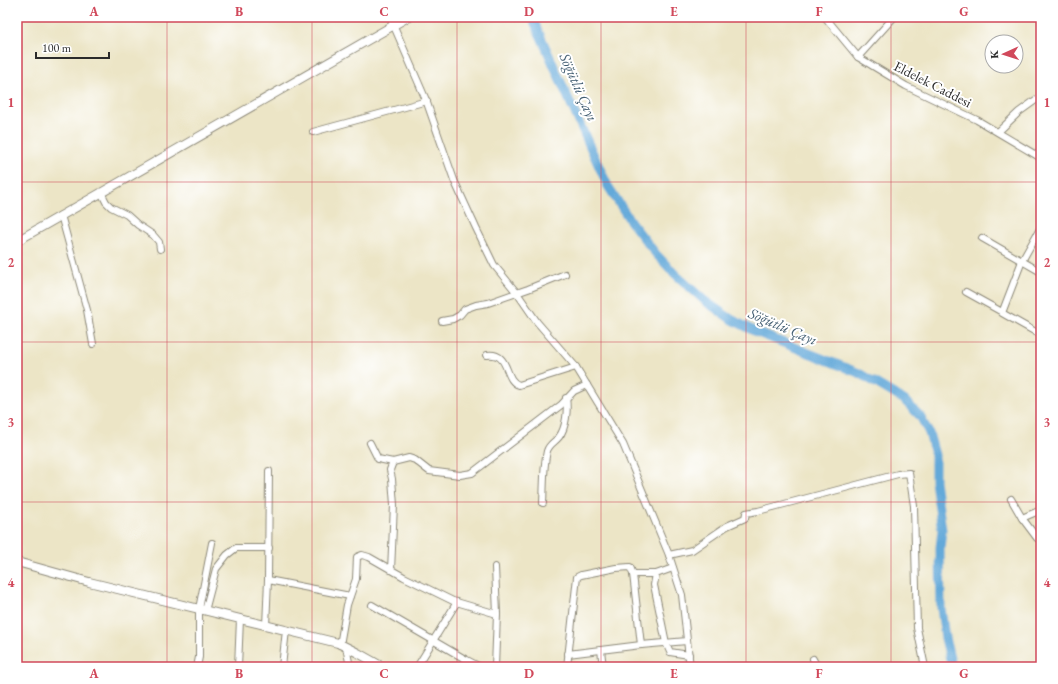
<svg xmlns="http://www.w3.org/2000/svg" width="1058" height="684" viewBox="0 0 1058 684" font-family="'EB Garamond',serif">
	<style>
		.lines { fill: none; stroke-linecap: round; stroke-linejoin: round }
		.river { stroke: #64a9d9; stroke-width: 9 }
		.minor-casing { stroke: #8c8878; stroke-width: 8 }
		.major-casing { stroke: #8c8878; stroke-width: 10 }
		.minor { stroke: #fff; stroke-width: 6 }
		.major { stroke: #fff; stroke-width: 8 }
		.grid { fill: none; stroke: #d1495b; stroke-width: 1; stroke-opacity: 0.55 }
		.labels { text-anchor: middle; dominant-baseline: central; stroke-width: 4; stroke-linejoin: round; paint-order: stroke }
		.street-label { font-size: 14px; fill: #2b2b2b; stroke: #fff }
		.water-label { font-size: 15px; font-style: italic; fill: #425d71; stroke: #fff }
		.neatline { fill: none; stroke: #d1495b; stroke-width: 1.5 }
		.grid-label { font-size: 13px; text-anchor: middle; font-weight: bold; fill: #d1495b }
	</style>
	<rect width="100%" height="100%" fill="#fff"/>
	<filter id="ink" filterUnits="userSpaceOnUse"><feTurbulence type="fractalNoise" baseFrequency=".025" numOctaves="2"/><feDisplacementMap in="SourceGraphic" scale="8" xChannelSelector="R" yChannelSelector="G"/><feConvolveMatrix kernelMatrix="1 2 1 2 8 2 1 2 1" color-interpolation-filters="sRGB"/></filter>
	<filter id="wash" filterUnits="userSpaceOnUse"><feTurbulence type="fractalNoise" baseFrequency=".012" numOctaves="4" result="noise"/><feDisplacementMap in="SourceGraphic" scale="16" xChannelSelector="R" yChannelSelector="G"/><feGaussianBlur stdDeviation="0.9" result="paint"/><feColorMatrix in="noise" values="0 0 0 0 0 0 0 0 0 0 0 0 0 0 0 0 0 1.4 0 .05"/><feComposite in="paint" operator="in"/></filter>
	<g filter="url(#wash)">
		<rect width="100%" height="100%" fill="#ece5c6"/>
		<g class="lines">
			<path class="river" d="M 532,17 L 595,158 L 608,186 L 631,222 L 656,254 L 675,274 L 705,301 L 731,319 L 756,332 L 859,373 L 904,400 L 920,416 L 929,433 L 935,455 L 935,481 L 942,530 L 940,548 L 941,608 L 945,638 L 952,667"/>
		</g>
	</g>
	<g filter="url(#ink)">
		<g class="lines">
			<defs>
				<g id="minor">
					<path d="M 390,17 L 426,100 L 454,180 L 476,228 L 494,265 L 517,293 L 537,322 L 576,367 L 623,444 L 669,555 L 682,595 L 690,667"/>
					<path d="M 825,17 L 858,57 L 906,86 L 977,120 L 1041,158"/>
					<path d="M 858,57 L 894,17"/>
					<path d="M 313,132 L 427,101"/>
					<path d="M 998,132 L 1019,112 L 1037,99 L 1041,102"/>
					<path d="M 101,192 L 106,202 L 111,207 L 127,215 L 138,225 L 153,235 L 159,242 L 160,249"/>
					<path d="M 61,215 L 87,310 L 93,344"/>
					<path d="M 1041,227 L 1022,261 L 1002,313 L 1041,335"/>
					<path d="M 982,238 L 1041,272"/>
					<path d="M 966,292 L 1002,312"/>
					<path d="M 442,321 L 453,319 L 460,315 L 465,309 L 476,305 L 488,303 L 528,289 L 565,274"/>
					<path d="M 487,355 C 511,352 503,380 519,385 L 576,367"/>
					<path d="M 370,443 L 378,459 L 393,462 L 409,458 L 415,460 L 429,471 L 460,475 L 472,473 L 561,405 L 574,391 L 587,385"/>
					<path d="M 1011,499 L 1022,518 L 1041,510"/>
					<path d="M 543,503 C 544,486 543,468 547,451 C 549,444 555,442 559,437 C 566,428 568,410 566,398"/>
					<path d="M 1022,518 L 1037,538 L 1041,537"/>
					<path d="M 669,555 L 692,550 L 727,526 L 745,518 L 746,513 L 758,511 L 898,474 L 909,473 L 914,506 L 917,628 L 925,667"/>
					<path d="M 673,568 L 656,574 L 654,585 L 666,643 L 670,652 L 689,655"/>
					<path d="M 391,570 L 394,505 L 392,479 L 390,470 L 393,462"/>
					<path d="M 633,574 L 656,574"/>
					<path d="M 268,580 L 350,596"/>
					<path d="M 372,605 L 465,659 L 480,667"/>
					<path d="M 205,611 L 216,569 L 227,555 L 236,548 L 269,548"/>
					<path d="M 266,626 L 268,580 L 269,471"/>
					<path d="M 340,645 L 347,605 L 356,579 L 357,557 L 362,555 L 369,557 L 404,577 L 453,601 L 497,614"/>
					<path d="M 346,647 L 350,667"/>
					<path d="M 601,650 L 603,667"/>
					<path d="M 568,654 L 641,645 L 687,641"/>
					<path d="M 813,659 L 817,667"/>
					<path d="M 197,667 L 199,657 L 199,609 L 212,543"/>
					<path d="M 238,667 L 240,619"/>
					<path d="M 282,667 L 286,630"/>
					<path d="M 417,667 L 457,602"/>
					<path d="M 495,667 L 497,614 L 495,567"/>
					<path d="M 567,667 L 577,577 L 581,575 L 616,568 L 630,567 L 633,574 L 641,645"/>
				</g>
				<g id="major">
					<path d="M 17,241 L 408,17"/>
					<path d="M 17,562 L 89,582 L 338,643 L 358,653 L 383,667"/>
				</g>
			</defs>
			<use href="#minor" class="minor-casing"/>
			<use href="#major" class="major-casing"/>
			<use href="#minor" class="minor"/>
			<use href="#major" class="major"/>
		</g>
	</g>
	<path class="grid" d="M 167,17 L 167,667M 312,17 L 312,667M 457,17 L 457,667M 601,17 L 601,667M 746,17 L 746,667M 891,17 L 891,667M 17,182 L 1041,182M 17,342 L 1041,342M 17,502 L 1041,502"/>
	<g class="labels">
		<g class="street-label">
			<text transform="translate(933 84) rotate(27)">Eldelek Caddesi</text>
		</g>
		<g class="water-label">
			<text transform="translate(579 87) rotate(66)">Söğütlü Çayı</text>
			<text transform="translate(783 326) rotate(23)">Söğütlü Çayı</text>
		</g>
	</g>
	<rect width="1058" height="684" fill="none" stroke="#fff" stroke-width="44"/>
	<g transform="translate(1004 54) rotate(267)"><circle r="19" fill="#ffffff" stroke="#aaaaaa"/>
	<path d="M0-3L7 15L0 10L-7 15Z" fill="#d1495b"/>
	<text y="-6" font-size="11" font-weight="bold" text-anchor="middle" fill="#2b2b2b">K</text>
	</g>
	<path d="M36 52v6h73v-6" fill="none" stroke="#2b2b2b" stroke-width="2"/>
	<text x="42" y="52" font-size="12" fill="#2b2b2b" stroke="#ffffff" stroke-width="3" paint-order="stroke">100 m</text>
	<rect x="22" y="22" width="1014" height="640" class="neatline"/>
	<g class="grid-label">
		<text x="94" y="16">A</text>
		<text x="239" y="16">B</text>
		<text x="384" y="16">C</text>
		<text x="529" y="16">D</text>
		<text x="674" y="16">E</text>
		<text x="819" y="16">F</text>
		<text x="964" y="16">G</text>
		<text x="11" y="107">1</text>
		<text x="1047" y="107">1</text>
		<text x="11" y="267">2</text>
		<text x="1047" y="267">2</text>
		<text x="11" y="427">3</text>
		<text x="1047" y="427">3</text>
		<text x="11" y="587">4</text>
		<text x="1047" y="587">4</text>
		<text x="94" y="678">A</text>
		<text x="239" y="678">B</text>
		<text x="384" y="678">C</text>
		<text x="529" y="678">D</text>
		<text x="674" y="678">E</text>
		<text x="819" y="678">F</text>
		<text x="964" y="678">G</text>
	</g>
</svg>
